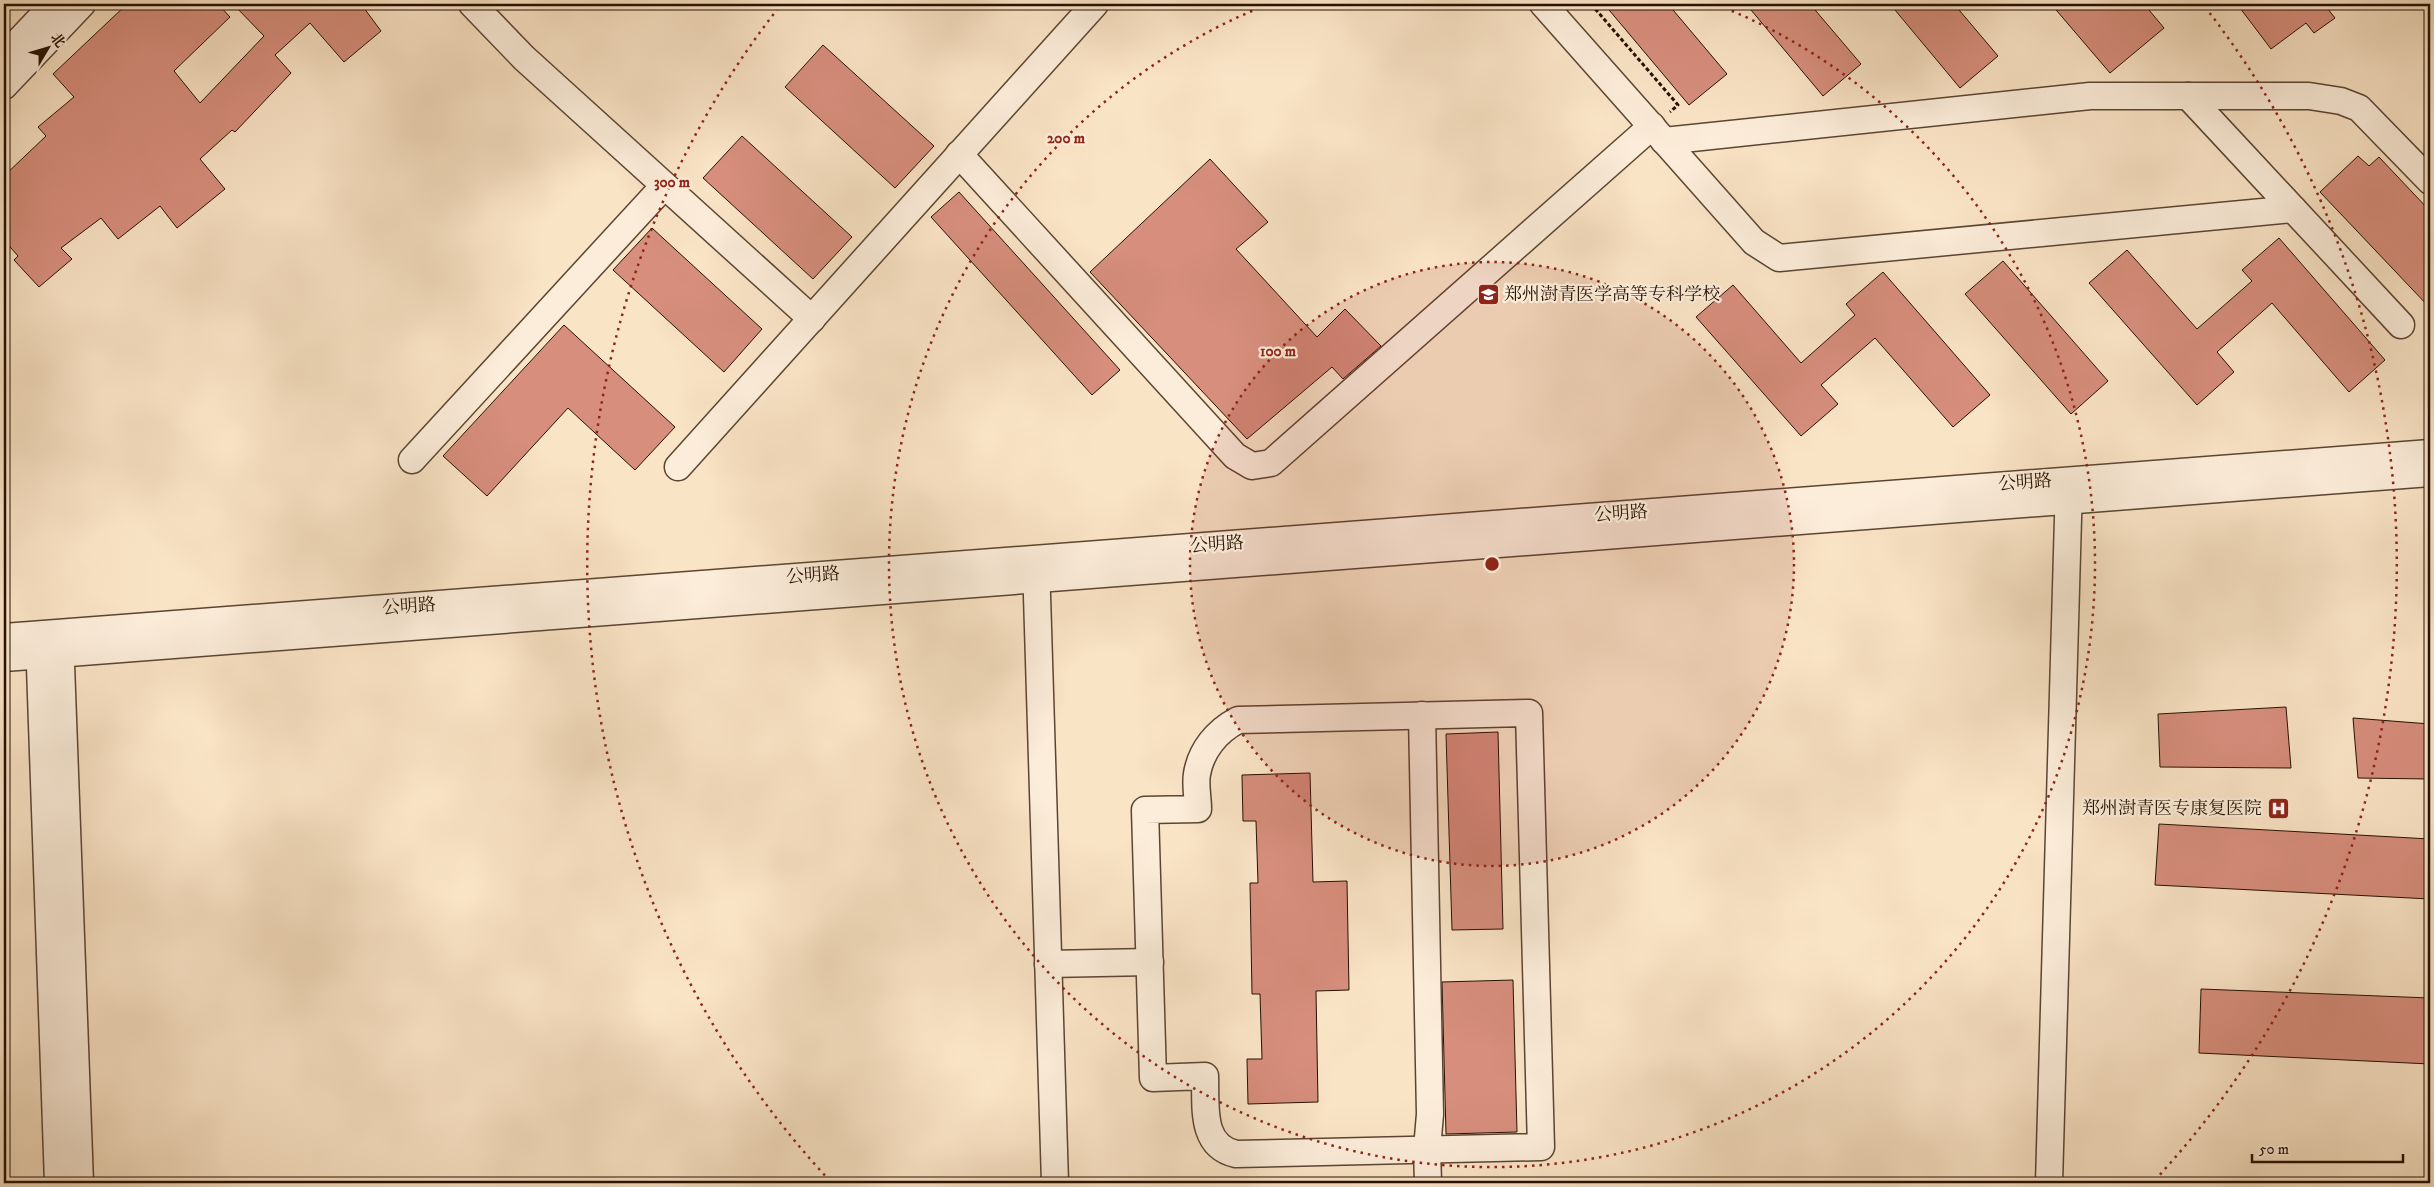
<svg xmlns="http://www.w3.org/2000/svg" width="2434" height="1187" viewBox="0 0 2434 1187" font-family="'IM FELL DW Pica','Noto Serif SC',serif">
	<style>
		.building { fill: #d78e7d; stroke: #261000 }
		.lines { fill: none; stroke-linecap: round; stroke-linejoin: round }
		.minor-casing { stroke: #5b4532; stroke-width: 29 }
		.path { stroke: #261000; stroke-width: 3; stroke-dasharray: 4 2.5; stroke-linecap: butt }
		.minor { stroke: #fcedda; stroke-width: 26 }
		.ring { fill: none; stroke: #8f2418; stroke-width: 2.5; stroke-dasharray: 2.5 5 }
		.labels { text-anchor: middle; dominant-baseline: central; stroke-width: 4.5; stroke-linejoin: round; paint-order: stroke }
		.poi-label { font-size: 18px; fill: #261000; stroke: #fcedda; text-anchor: start }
		.street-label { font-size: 18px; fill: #261000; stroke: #fcedda }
		.centre { fill: #8f2418; stroke: #fcedda; stroke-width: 2.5 }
		.ring-label { font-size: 15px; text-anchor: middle; font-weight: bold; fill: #8f2418; stroke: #fcedda; stroke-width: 4.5; stroke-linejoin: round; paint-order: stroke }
	</style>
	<rect width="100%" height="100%" fill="#fae4c6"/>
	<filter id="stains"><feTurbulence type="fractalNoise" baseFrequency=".004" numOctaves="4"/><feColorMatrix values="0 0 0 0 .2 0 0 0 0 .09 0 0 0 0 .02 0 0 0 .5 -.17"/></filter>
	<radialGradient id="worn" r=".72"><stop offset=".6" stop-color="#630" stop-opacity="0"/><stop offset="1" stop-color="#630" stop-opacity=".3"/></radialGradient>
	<g class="building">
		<path d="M 127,4 L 218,4 L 230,17 L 174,71 L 200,103 L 264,36 L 233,4 L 361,4 L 381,31 L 344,62 L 310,23 L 275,55 L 291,73 L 235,132 L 232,130 L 200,159 L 225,189 L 177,228 L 160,206 L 118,239 L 101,218 L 61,248 L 72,259 L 39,287 L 14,260 L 18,256 L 4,240 L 4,176 L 46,136 L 38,127 L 74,97 L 53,74 Z"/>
		<path d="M 1604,4 L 1668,4 L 1727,74 L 1689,105 Z"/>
		<path d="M 1746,4 L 1810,4 L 1861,64 L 1823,96 Z"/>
		<path d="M 1890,4 L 1954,4 L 1998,56 L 1960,88 Z"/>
		<path d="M 2051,4 L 2144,4 L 2164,28 L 2110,73 Z"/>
		<path d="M 2237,4 L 2324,4 L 2335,18 L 2314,33 L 2306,23 L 2271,49 Z"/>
		<path d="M 823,45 L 934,146 L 895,188 L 785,87 Z"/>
		<path d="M 742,136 L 852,237 L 813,279 L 703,178 Z"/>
		<path d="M 2358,156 L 2369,166 L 2379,157 L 2430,211 L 2430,308 L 2320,192 Z"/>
		<path d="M 1210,159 L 1268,222 L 1236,249 L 1317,337 L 1345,309 L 1381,346 L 1343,379 L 1332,367 L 1247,439 L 1090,272 Z"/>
		<path d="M 959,192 L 1120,370 L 1092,395 L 931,217 Z"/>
		<path d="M 652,228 L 762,329 L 724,372 L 613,270 Z"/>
		<path d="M 2279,238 L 2385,360 L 2349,392 L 2272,303 L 2217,352 L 2234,372 L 2197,405 L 2089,283 L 2127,250 L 2197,329 L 2252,281 L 2242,270 Z"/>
		<path d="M 2003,261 L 2108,381 L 2071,414 L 1965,294 Z"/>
		<path d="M 1883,272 L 1990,395 L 1953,427 L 1875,338 L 1821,385 L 1838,404 L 1801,436 L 1696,317 L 1733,285 L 1801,363 L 1855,315 L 1846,304 Z"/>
		<path d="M 564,325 L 675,427 L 635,470 L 568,408 L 487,496 L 443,456 Z"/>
		<path d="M 2286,707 L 2291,768 L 2160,767 L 2158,714 Z"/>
		<path d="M 2353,718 L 2430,724 L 2430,779 L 2358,778 Z"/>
		<path d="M 1498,732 L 1503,929 L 1452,930 L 1446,734 Z"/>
		<path d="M 1310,773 L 1313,882 L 1347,881 L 1349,990 L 1316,991 L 1318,1102 L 1248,1104 L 1247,1059 L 1262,1059 L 1260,994 L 1252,994 L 1250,883 L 1258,883 L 1256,821 L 1243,821 L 1242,775 Z"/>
		<path d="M 2159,824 L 2430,839 L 2430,899 L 2155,885 Z"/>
		<path d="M 1513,980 L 1517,1132 L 1446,1134 L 1442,982 Z"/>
		<path d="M 2201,989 L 2430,998 L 2430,1064 L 2199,1053 Z"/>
	</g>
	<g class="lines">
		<defs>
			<g id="minor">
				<path d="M 472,4 L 524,58 L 812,319"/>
				<path d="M 1543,4 L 1754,242 L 1779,258 L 2293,209"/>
				<path d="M 4,57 L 54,4"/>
				<path d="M 4,86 L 82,4"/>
				<path d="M 2188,96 L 2401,325"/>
				<path d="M 1664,141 L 2090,96 L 2309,96 L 2341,101 L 2359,108 L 2430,181"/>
				<path d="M 959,154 L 1235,456 L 1252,466 L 1271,463 L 1652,126"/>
				<path d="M 412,460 L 664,186"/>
				<path d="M 678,467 L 1095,4"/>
				<path d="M 1036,563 L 1055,1183"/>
				<path d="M 4,637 L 2430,453"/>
				<path d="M 60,637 L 80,1183"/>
				<path d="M 39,638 L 58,1183"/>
				<path d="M 4,658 L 2430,473"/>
				<path d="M 1529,713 L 1541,1147 L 1236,1154 C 1200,1146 1206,1106 1205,1076 L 1153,1078 L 1145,810 L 1198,809 C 1198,798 1195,785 1197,774 C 1201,750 1217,731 1238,720 Z"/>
				<path d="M 1422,715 L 1430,1114 L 1427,1149 L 1428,1183"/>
				<path d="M 1048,964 L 1150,962"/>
				<path d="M 2049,1183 L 2069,483"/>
			</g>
		</defs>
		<use href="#minor" class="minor-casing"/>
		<path class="path" d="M 1591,4 L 1678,105 L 1670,112"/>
		<use href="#minor" class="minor"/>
	</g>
	<circle cx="1492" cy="564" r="302" fill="#8f2418" fill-opacity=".12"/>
	<g class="ring">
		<circle cx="1492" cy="564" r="302"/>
		<path d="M1718 5A603 603 0 1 1 1266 5"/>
		<path d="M830 1181A905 905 0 0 1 779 7M2205 7A905 905 0 0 1 2154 1181"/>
	</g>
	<defs>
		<symbol id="university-square" viewBox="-11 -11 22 22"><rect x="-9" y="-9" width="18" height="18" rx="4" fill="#8f2418" stroke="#fcedda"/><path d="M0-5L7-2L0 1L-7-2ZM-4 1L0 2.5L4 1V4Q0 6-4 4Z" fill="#fff"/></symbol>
		<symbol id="hospital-square" viewBox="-11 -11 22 22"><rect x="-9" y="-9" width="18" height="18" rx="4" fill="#8f2418" stroke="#fcedda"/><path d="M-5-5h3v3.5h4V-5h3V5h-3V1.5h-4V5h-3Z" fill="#fff"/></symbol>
	</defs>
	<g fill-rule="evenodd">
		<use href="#university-square" x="1476" y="282" width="25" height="25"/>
		<use href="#hospital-square" x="2266" y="796" width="25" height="25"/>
	</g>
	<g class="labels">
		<g class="poi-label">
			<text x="1504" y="295">郑州澍青医学高等专科学校</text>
			<text x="2262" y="809" text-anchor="end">郑州澍青医专康复医院</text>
		</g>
		<g class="street-label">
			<text transform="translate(2025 483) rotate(-4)">公明路</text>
			<text transform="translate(1621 514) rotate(-4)">公明路</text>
			<text transform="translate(1217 545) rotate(-4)">公明路</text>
			<text transform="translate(813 576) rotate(-4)">公明路</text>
			<text transform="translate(409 607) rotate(-4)">公明路</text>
		</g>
	</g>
	<circle cx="1492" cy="564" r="8" class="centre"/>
	<g class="ring-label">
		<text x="1066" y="143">200 m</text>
		<text x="672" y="187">300 m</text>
		<text x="1278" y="356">100 m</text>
	</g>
	<rect width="2434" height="1187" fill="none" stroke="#fae4c6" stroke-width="20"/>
	<rect x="5" y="5" width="2424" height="1177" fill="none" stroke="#261000" stroke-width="2.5"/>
	<rect x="10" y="10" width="2414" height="1167" fill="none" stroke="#261000"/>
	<g transform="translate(48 48) rotate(52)" stroke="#fcedda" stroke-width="4" paint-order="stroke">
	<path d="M0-4L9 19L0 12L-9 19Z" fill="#261000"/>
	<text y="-8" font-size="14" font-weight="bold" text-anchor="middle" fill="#261000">北</text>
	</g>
	<path d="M2252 1154v8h151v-8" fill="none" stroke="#261000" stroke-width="2.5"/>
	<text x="2259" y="1154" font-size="15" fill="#261000" stroke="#fcedda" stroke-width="4" paint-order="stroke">50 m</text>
	<rect width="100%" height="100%" filter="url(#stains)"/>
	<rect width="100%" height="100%" fill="url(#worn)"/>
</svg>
